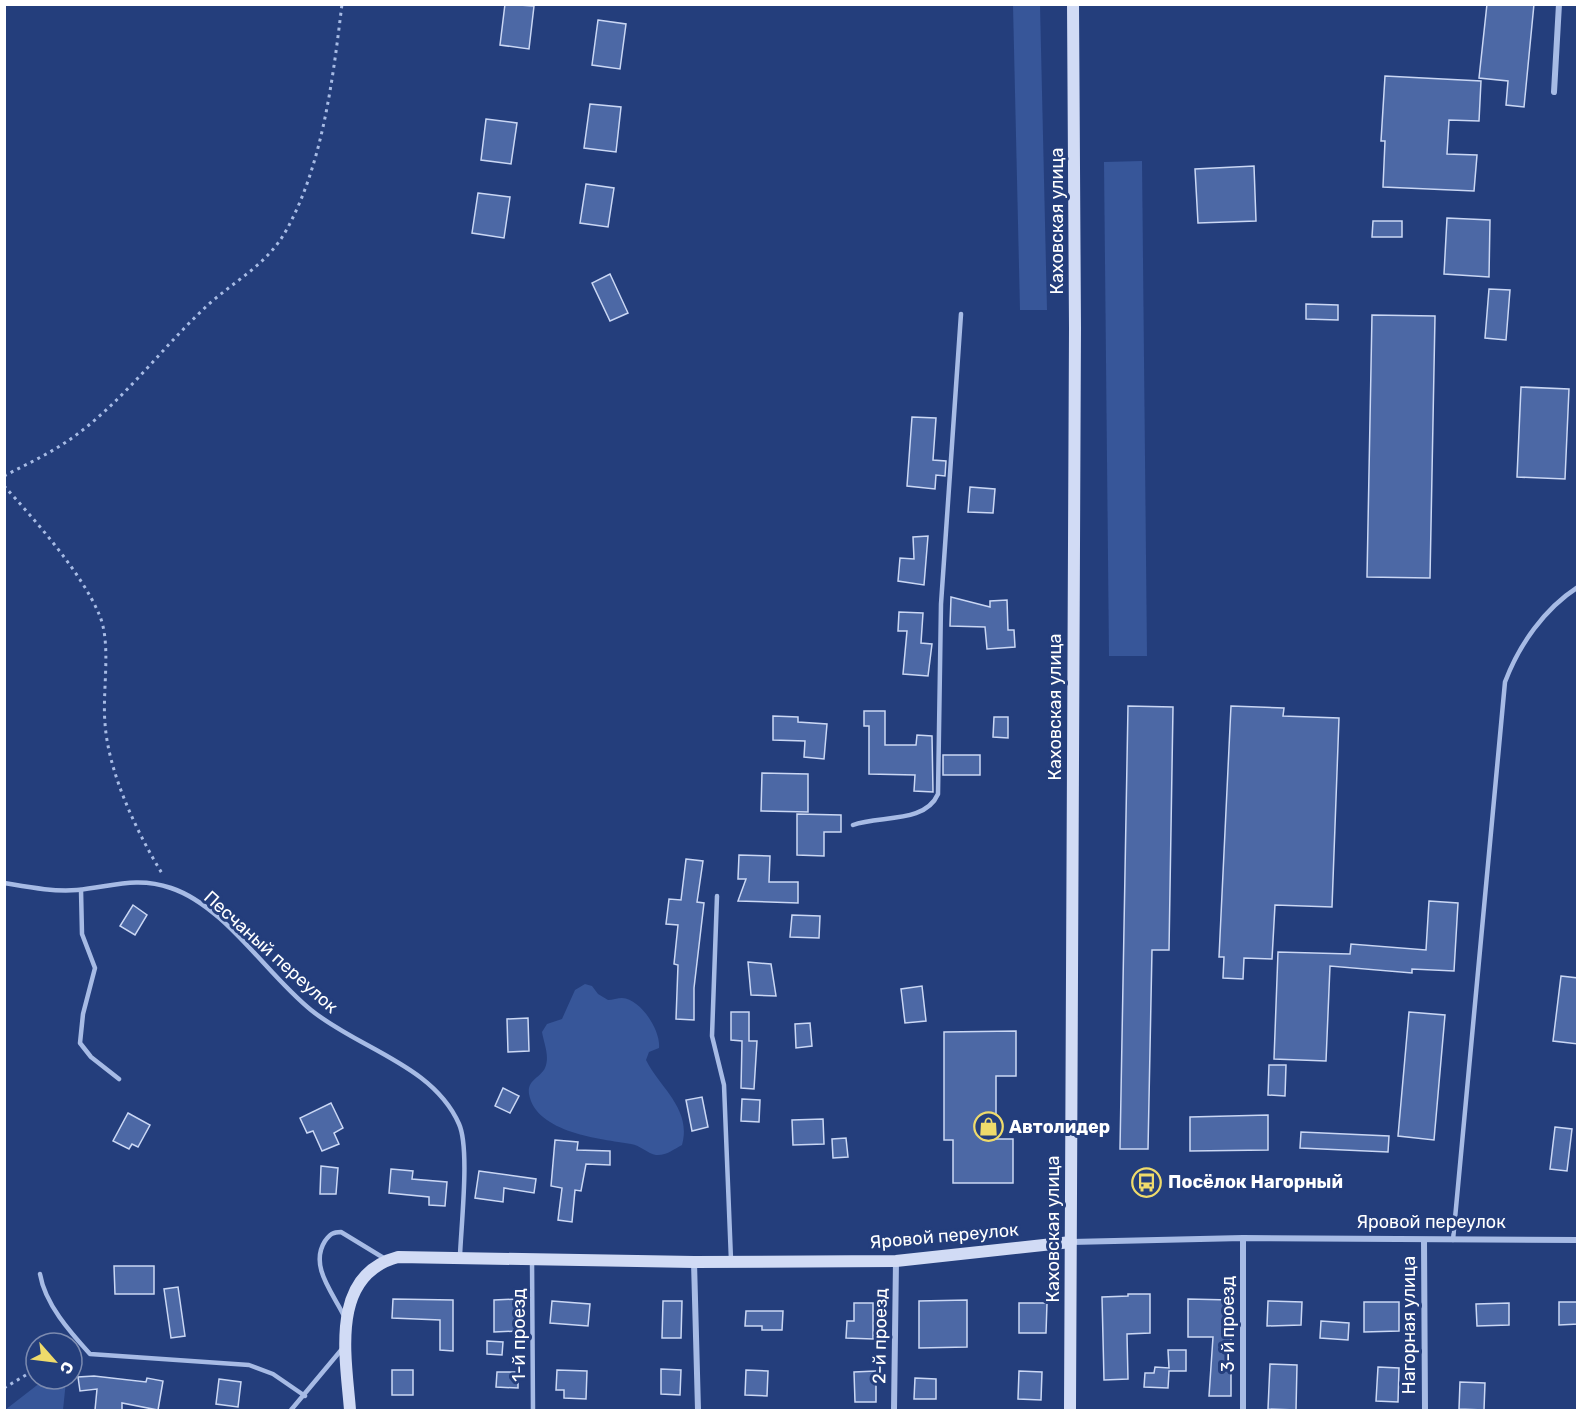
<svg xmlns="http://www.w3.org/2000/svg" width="1582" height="1415" viewBox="0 0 1582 1415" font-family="Rubik,sans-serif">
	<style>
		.green { fill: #375699 }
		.building { fill: #4c68a5; stroke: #cad7f4; stroke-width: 1.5 }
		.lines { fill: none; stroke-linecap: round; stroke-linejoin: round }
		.path { stroke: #a7bbe5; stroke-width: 3; stroke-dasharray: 3 4.5; stroke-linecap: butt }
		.service { stroke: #a7bbe5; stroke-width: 4.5 }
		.minor { stroke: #a7bbe5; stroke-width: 6 }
		.secondary { stroke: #d1dbf5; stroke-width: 12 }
		.labels { text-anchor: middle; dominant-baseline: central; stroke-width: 6; stroke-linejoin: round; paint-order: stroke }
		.street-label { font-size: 18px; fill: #fff; stroke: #243e7c }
		.poi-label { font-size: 18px; font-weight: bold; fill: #fff; stroke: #243e7c; text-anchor: start }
	</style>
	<rect width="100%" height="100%" fill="#243e7c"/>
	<g class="green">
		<path d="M 1013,5 L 1040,5 L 1047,310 L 1020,310 Z"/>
		<path d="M 1142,161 L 1147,656 L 1109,656 L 1104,162 Z"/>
		<path d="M 585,984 L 592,986 L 598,994 L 608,1000 C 612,1000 618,998 622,998 C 641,999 661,1031 659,1048 L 649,1052 L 646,1060 C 660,1088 692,1109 682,1145 C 674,1149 666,1156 656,1155 C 648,1154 640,1145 631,1144 C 601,1139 536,1133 529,1094 C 527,1080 540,1078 545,1068 C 550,1056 544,1044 542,1032 L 547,1024 L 562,1019 L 575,990 Z"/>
		<path d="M 45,1379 L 66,1381 L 63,1410 L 5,1410 Z"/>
	</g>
	<g class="building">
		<path d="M 505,4 L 534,6 L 529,49 L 500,45 Z"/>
		<path d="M 1487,4 L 1534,4 L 1524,107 L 1506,105 L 1508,81 L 1479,78 Z"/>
		<path d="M 598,20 L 626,24 L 620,69 L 592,65 Z"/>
		<path d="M 1385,76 L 1481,81 L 1479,121 L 1449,120 L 1447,154 L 1477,155 L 1474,191 L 1383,187 L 1385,141 L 1381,141 Z"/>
		<path d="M 590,104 L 621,107 L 616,152 L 584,148 Z"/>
		<path d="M 486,119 L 517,123 L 511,164 L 481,160 Z"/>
		<path d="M 1254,166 L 1256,221 L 1198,223 L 1195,169 Z"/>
		<path d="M 586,184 L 614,188 L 608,227 L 580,223 Z"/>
		<path d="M 478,193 L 510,197 L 504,238 L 472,233 Z"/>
		<path d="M 1447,218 L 1490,220 L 1489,277 L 1444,274 Z"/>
		<path d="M 1373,221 L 1402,221 L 1402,237 L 1372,237 Z"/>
		<path d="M 610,274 L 628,313 L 610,321 L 592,283 Z"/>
		<path d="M 1489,289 L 1510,290 L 1506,340 L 1485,338 Z"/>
		<path d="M 1306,304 L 1338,305 L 1338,320 L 1306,319 Z"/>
		<path d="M 1372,315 L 1435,316 L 1430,578 L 1367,577 Z"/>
		<path d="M 1521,387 L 1569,389 L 1565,479 L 1517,477 Z"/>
		<path d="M 912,417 L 936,418 L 933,460 L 946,461 L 945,476 L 936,475 L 935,489 L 907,486 Z"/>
		<path d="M 970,487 L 995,489 L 993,513 L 968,512 Z"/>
		<path d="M 928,536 L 924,585 L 898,581 L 900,558 L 914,559 L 913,537 Z"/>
		<path d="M 951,597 L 990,607 L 990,601 L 1007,600 L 1008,630 L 1014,630 L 1015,647 L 987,649 L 985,627 L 950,626 Z"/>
		<path d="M 899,612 L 923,613 L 921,643 L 932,644 L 928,676 L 903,674 L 907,631 L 898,631 Z"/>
		<path d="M 1128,706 L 1173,707 L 1169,950 L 1152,950 L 1148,1149 L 1120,1149 Z"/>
		<path d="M 1231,706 L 1284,708 L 1283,716 L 1339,718 L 1332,907 L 1275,905 L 1272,959 L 1244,958 L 1243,979 L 1223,978 L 1224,957 L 1219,957 Z"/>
		<path d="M 864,711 L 885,711 L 885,745 L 916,745 L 917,735 L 932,736 L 933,792 L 914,791 L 915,775 L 869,774 L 869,726 L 864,726 Z"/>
		<path d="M 773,716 L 798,717 L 798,722 L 827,724 L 824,759 L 804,757 L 805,741 L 773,740 Z"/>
		<path d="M 994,717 L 1008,717 L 1008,738 L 993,737 Z"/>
		<rect x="943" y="755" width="37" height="20"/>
		<path d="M 762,773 L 808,774 L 808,812 L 761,811 Z"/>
		<path d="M 797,814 L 841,815 L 841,832 L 824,832 L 824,856 L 797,855 Z"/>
		<path d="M 739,855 L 770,856 L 769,882 L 798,882 L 798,903 L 738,901 L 746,879 L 738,879 Z"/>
		<path d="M 686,859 L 703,861 L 697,902 L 704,903 L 694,988 L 694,1020 L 676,1019 L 678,965 L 674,964 L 678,925 L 666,924 L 669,899 L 681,900 Z"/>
		<path d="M 1429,901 L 1458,903 L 1454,971 L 1412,969 L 1412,973 L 1330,966 L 1326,1061 L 1274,1059 L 1278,952 L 1350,954 L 1351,944 L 1426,950 Z"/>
		<path d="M 133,905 L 147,915 L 135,935 L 120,926 Z"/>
		<path d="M 792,915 L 820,916 L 819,938 L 790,937 Z"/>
		<path d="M 748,962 L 771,964 L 776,996 L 751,995 Z"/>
		<path d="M 1561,976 L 1578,978 L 1578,1044 L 1553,1041 Z"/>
		<path d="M 922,986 L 926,1021 L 905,1023 L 901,989 Z"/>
		<path d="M 731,1012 L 749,1012 L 749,1041 L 757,1041 L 754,1089 L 741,1088 L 742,1041 L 731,1040 Z"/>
		<path d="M 1409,1012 L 1445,1015 L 1434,1140 L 1398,1136 Z"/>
		<path d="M 528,1018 L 529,1051 L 508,1052 L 507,1019 Z"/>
		<path d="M 810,1023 L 812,1046 L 796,1048 L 795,1024 Z"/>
		<path d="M 1016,1031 L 1016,1076 L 996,1076 L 996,1139 L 1013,1139 L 1013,1183 L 953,1183 L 953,1140 L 944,1140 L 944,1032 Z"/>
		<path d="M 1269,1065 L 1286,1065 L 1285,1096 L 1268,1095 Z"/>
		<path d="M 503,1088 L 519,1096 L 510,1113 L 495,1106 Z"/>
		<path d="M 702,1097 L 708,1127 L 692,1131 L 686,1100 Z"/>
		<path d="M 742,1099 L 760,1100 L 759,1122 L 741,1121 Z"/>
		<path d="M 331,1103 L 343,1128 L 334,1133 L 339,1144 L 322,1151 L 313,1131 L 307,1133 L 300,1118 Z"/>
		<path d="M 128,1113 L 150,1125 L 138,1147 L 132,1144 L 129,1149 L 113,1141 Z"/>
		<path d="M 1268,1115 L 1268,1150 L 1190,1151 L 1190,1117 Z"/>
		<path d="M 823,1119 L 824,1144 L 793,1145 L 792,1120 Z"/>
		<path d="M 1555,1127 L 1572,1129 L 1567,1171 L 1550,1169 Z"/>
		<path d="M 1301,1132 L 1389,1136 L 1388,1152 L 1300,1148 Z"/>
		<path d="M 846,1138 L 848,1157 L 833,1158 L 832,1139 Z"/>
		<path d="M 555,1140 L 578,1142 L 577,1150 L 610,1151 L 610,1165 L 586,1164 L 581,1191 L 575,1190 L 572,1222 L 558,1220 L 562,1188 L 551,1186 Z"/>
		<path d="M 321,1166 L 338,1168 L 336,1194 L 320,1194 Z"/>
		<path d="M 391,1169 L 413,1171 L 412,1179 L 447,1182 L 445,1206 L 429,1205 L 429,1197 L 389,1193 Z"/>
		<path d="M 479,1171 L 536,1179 L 534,1193 L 504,1188 L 503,1202 L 475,1198 Z"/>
		<path d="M 114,1266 L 154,1266 L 154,1294 L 115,1294 Z"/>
		<path d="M 178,1287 L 185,1336 L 171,1338 L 164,1289 Z"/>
		<path d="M 1128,1294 L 1150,1294 L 1150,1333 L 1127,1334 L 1128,1379 L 1104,1380 L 1102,1297 L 1128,1296 Z"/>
		<path d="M 393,1299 L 453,1300 L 453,1351 L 440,1350 L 440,1320 L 392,1318 Z"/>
		<path d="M 517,1299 L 518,1331 L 494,1332 L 494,1300 Z"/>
		<path d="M 1188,1299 L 1231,1300 L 1231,1396 L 1209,1396 L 1213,1337 L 1188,1337 Z"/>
		<path d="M 967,1300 L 967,1347 L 919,1348 L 919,1301 Z"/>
		<path d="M 552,1301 L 590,1304 L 588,1326 L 550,1323 Z"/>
		<path d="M 663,1301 L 682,1301 L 681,1338 L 662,1338 Z"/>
		<path d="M 1268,1301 L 1302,1302 L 1301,1325 L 1267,1326 Z"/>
		<path d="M 1364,1302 L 1399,1302 L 1399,1331 L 1364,1332 Z"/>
		<path d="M 1559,1302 L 1578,1302 L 1578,1324 L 1559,1325 Z"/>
		<path d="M 854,1303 L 873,1303 L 873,1339 L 846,1338 L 847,1321 L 854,1321 Z"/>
		<path d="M 1019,1303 L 1047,1303 L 1046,1333 L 1019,1333 Z"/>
		<path d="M 1509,1303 L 1509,1325 L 1477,1326 L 1476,1304 Z"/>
		<path d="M 746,1311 L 783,1311 L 782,1330 L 762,1330 L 762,1326 L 745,1326 Z"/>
		<path d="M 1321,1321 L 1349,1323 L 1348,1340 L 1320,1338 Z"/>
		<path d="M 487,1341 L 503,1342 L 502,1355 L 487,1354 Z"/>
		<path d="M 1168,1350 L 1186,1350 L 1186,1371 L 1169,1371 L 1168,1388 L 1144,1387 L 1145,1373 L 1154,1373 L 1155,1367 L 1169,1368 Z"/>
		<path d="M 1270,1364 L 1297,1365 L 1296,1410 L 1268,1409 Z"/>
		<path d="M 1378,1367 L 1399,1368 L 1398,1402 L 1376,1401 Z"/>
		<path d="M 661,1369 L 681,1370 L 680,1395 L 661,1394 Z"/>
		<rect x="392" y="1370" width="21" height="25"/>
		<path d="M 557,1370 L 587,1371 L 586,1399 L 564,1398 L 564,1390 L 556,1390 Z"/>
		<path d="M 746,1370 L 768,1371 L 767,1396 L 745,1395 Z"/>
		<path d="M 876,1371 L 876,1402 L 855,1402 L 854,1372 Z"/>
		<path d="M 1019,1371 L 1042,1372 L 1041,1400 L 1018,1399 Z"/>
		<path d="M 497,1372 L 518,1372 L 518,1388 L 496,1387 Z"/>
		<path d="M 94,1376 L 146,1382 L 147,1378 L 163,1381 L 158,1410 L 122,1403 L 122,1410 L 95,1410 L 97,1389 L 80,1391 L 78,1377 Z"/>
		<path d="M 915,1378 L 936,1379 L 936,1399 L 914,1399 Z"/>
		<path d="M 219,1379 L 241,1382 L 238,1407 L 216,1404 Z"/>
		<path d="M 1460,1382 L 1485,1383 L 1484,1410 L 1459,1409 Z"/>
	</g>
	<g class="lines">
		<g class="path">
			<path d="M 4,476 C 27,464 51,453 72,438 C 124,401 162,347 209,304 C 237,279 268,264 287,229 C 323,163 333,78 342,4"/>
			<path d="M 4,486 C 35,520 81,572 99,614 C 112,643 102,691 105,723 C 108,772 137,833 163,875"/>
			<path d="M 4,1388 L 36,1369"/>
		</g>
		<g class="service">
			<path d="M 853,825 C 879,815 925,824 938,794 L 941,604 L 961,314"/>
			<path d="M 4,883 C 28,887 53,892 77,890 C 111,887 136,876 171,888 C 225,906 267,975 311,1010 C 359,1049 433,1065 459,1124 C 470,1148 461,1226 460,1256"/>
			<path d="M 81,890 L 82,934 L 95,968 L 83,1014 L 80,1043 L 91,1057 L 119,1079"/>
			<path d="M 717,896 L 712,1036 L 724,1085 L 731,1260"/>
			<path d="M 1453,1240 L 1505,682 C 1519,645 1544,609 1578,587"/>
			<path d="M 532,1260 L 533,1410"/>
			<path d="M 40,1274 C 45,1304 70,1332 90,1354 L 249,1365 L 273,1374 L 305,1396"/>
			<path d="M 344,1316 C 333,1293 309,1266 325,1241 C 330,1234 333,1232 341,1232 L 387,1260"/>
			<path d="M 291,1410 L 342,1349"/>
		</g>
		<g class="minor">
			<path d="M 1554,92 L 1559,4"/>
			<path d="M 1243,1238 L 1243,1410"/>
			<path d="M 1424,1240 L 1425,1410"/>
			<path d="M 1071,1242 L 1243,1238 L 1578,1240"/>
			<path d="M 694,1262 L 698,1410"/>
			<path d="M 894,1410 L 896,1261"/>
		</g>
		<g class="secondary">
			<path d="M 350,1410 C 346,1358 329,1275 398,1257 L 694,1262 L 896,1261 L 1071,1242"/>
			<path d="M 1070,1410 L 1075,328 L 1073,4"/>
		</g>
	</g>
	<defs>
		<symbol id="shop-ring" viewBox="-11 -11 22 22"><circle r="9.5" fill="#243e7c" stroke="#efdb6b" stroke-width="1.5"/><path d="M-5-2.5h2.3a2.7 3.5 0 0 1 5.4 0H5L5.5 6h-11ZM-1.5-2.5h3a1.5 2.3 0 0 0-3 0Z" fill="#efdb6b"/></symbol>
		<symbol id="bus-ring" viewBox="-11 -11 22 22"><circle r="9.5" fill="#243e7c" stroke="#efdb6b" stroke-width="1.5"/><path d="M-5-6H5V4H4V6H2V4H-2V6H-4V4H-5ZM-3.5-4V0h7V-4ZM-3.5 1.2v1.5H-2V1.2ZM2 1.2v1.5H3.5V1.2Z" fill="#efdb6b"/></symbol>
	</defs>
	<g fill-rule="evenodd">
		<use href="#shop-ring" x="972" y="1110" width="33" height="33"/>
		<use href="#bus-ring" x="1130" y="1166" width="33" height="33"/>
	</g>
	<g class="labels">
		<g class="street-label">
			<text transform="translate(1057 221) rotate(-90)">Каховская улица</text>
			<text transform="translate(1055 707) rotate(-90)">Каховская улица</text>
			<text transform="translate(271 952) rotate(42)">Песчаный переулок</text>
			<text x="1431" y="1222">Яровой переулок</text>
			<text transform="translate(1053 1229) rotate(-90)">Каховская улица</text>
			<text transform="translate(944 1236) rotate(-5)">Яровой переулок</text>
			<text transform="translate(1228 1324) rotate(-90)">3-й проезд</text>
			<text transform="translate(1409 1325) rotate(-90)">Нагорная улица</text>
			<text transform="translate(519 1335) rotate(-90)">1-й проезд</text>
			<text transform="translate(880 1336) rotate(-89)">2-й проезд</text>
		</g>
		<g class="poi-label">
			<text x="1009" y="1127">Автолидер</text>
			<text x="1168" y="1182">Посёлок Нагорный</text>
		</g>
	</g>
	<rect width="1582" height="1415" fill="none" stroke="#ffffff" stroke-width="12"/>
	<g transform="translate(54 1361) rotate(118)"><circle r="28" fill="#243e7c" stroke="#7c8bb0" stroke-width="1.5"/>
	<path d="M0-4.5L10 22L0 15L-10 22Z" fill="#efdb6b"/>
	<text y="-9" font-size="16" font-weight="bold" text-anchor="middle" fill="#ffffff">С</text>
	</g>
</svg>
